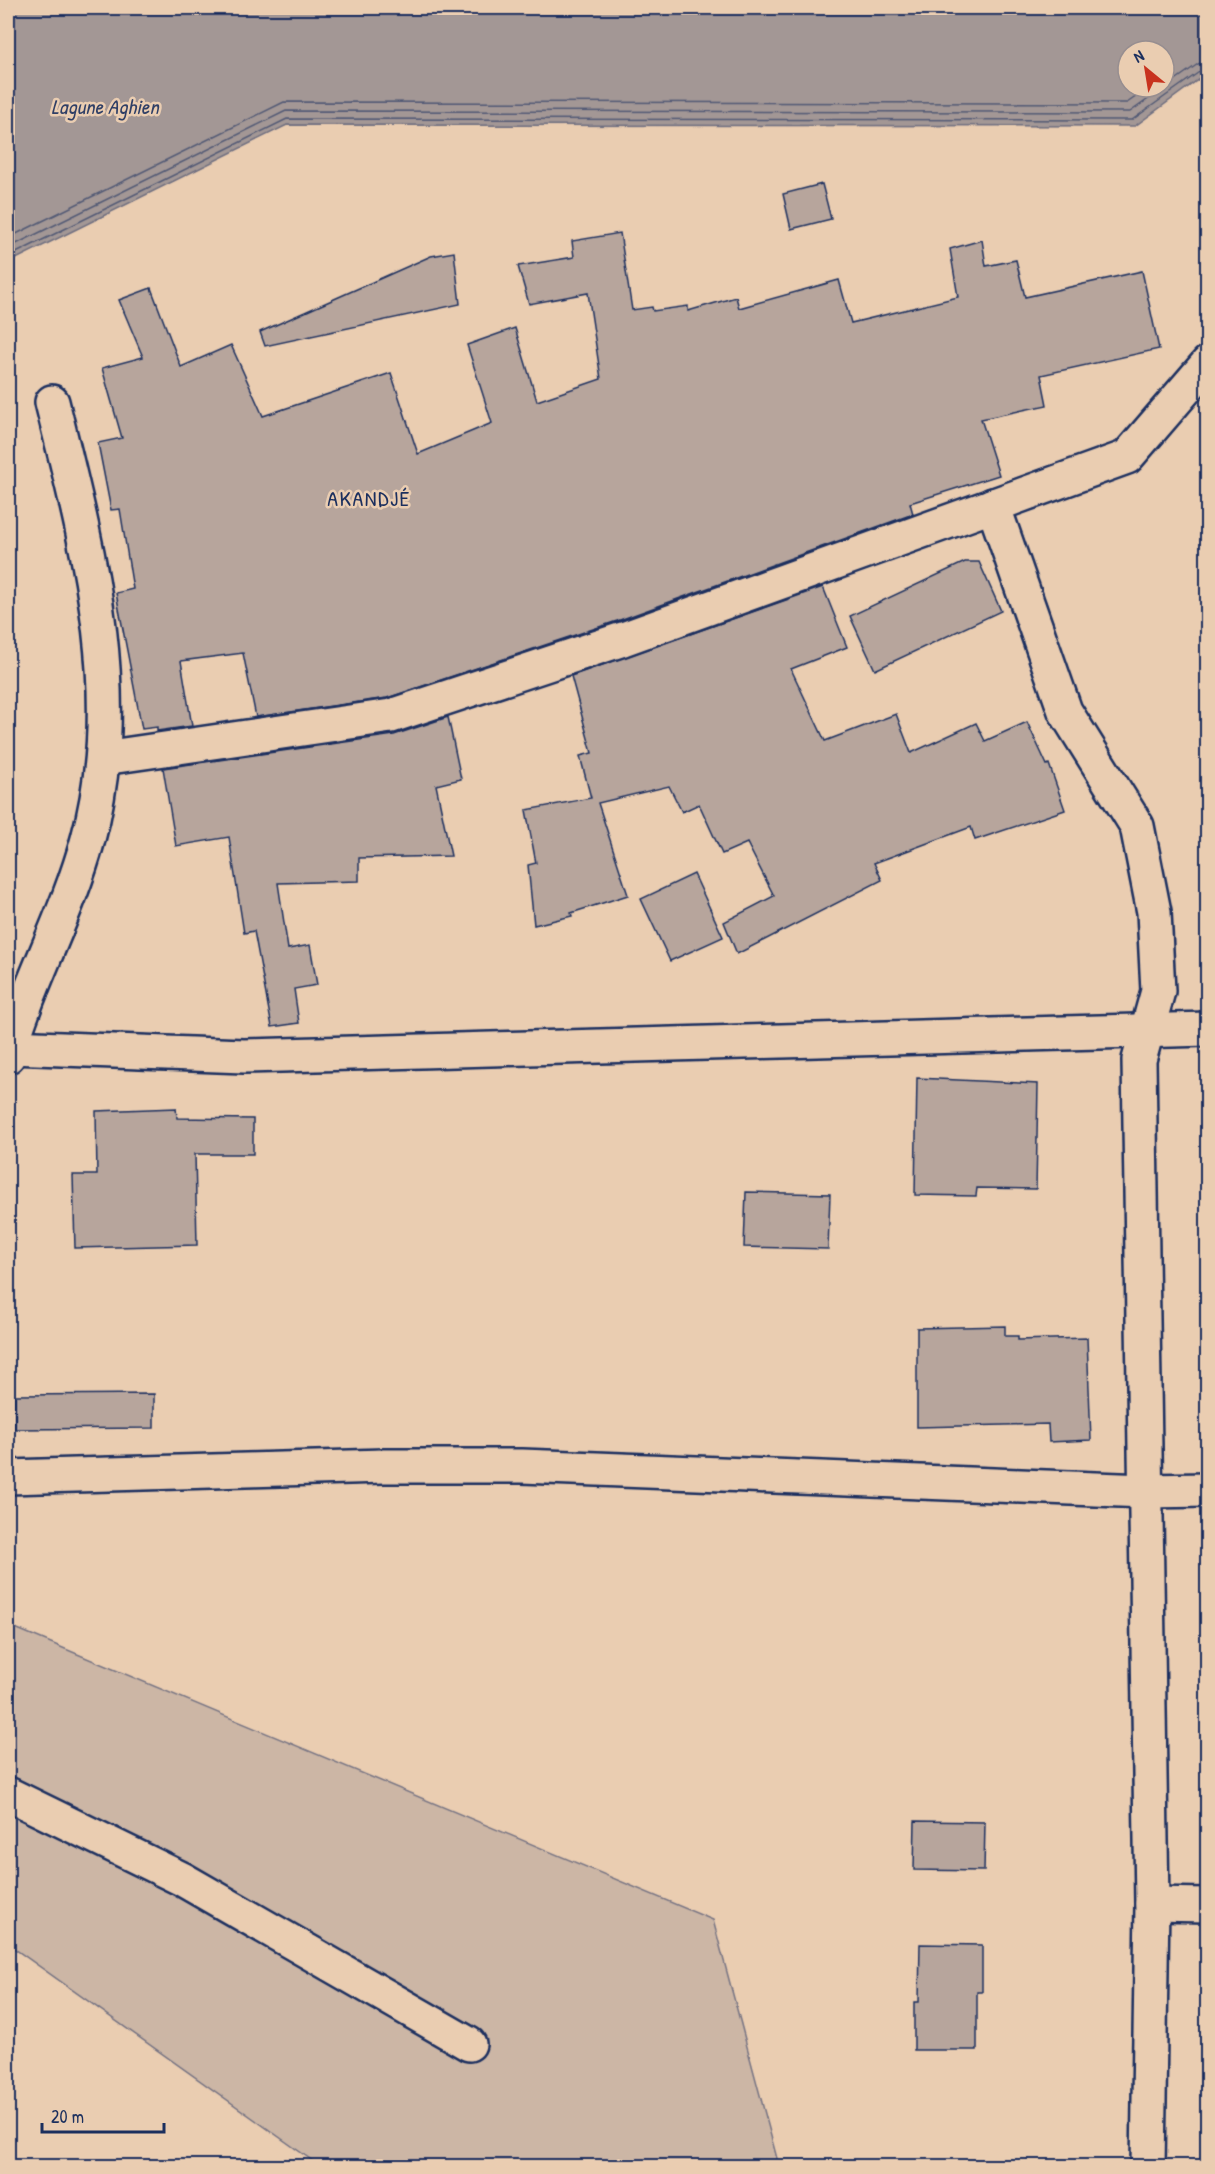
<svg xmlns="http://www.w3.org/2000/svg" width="1215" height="2174" viewBox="0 0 1215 2174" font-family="'Patrick Hand',sans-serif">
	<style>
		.green { fill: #ccb6a5; stroke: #747282; stroke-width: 1.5 }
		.water { fill: #a39795; stroke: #6d6d7f; stroke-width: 1.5; fill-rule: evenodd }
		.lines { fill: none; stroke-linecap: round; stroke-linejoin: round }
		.shore { stroke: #515974; stroke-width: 1.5 }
		.building { fill: #b7a59c; stroke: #1b2f5e; stroke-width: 1.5 }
		.street-casing { stroke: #1b2f5e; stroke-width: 38 }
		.secondary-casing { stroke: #1b2f5e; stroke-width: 38 }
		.street { stroke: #eacdb1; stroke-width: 33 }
		.secondary { stroke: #eacdb1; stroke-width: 33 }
		.labels { text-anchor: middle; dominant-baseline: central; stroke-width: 5; stroke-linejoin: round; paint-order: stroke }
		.water-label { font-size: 21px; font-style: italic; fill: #2f3f66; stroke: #eacdb1 }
		.quarter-label { font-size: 22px; letter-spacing: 1.5px; fill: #1b2f5e; stroke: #eacdb1 }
	</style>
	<rect width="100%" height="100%" fill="#eacdb1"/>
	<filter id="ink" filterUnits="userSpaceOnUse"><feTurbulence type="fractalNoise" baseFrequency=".0167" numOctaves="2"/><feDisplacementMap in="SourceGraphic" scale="12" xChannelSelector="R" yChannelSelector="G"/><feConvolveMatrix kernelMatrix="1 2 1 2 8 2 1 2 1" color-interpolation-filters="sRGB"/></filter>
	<g filter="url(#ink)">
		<path class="green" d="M 8,1625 L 713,1920 L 779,2166 L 320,2166 L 8,1944 Z"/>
		<path class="water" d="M 8,8 L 1207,8 L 1207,73 L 1135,126 L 287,125 L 8,263 ZM 1128,51 L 1164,51 L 1164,87 L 1128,87 Z"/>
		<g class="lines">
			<g class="shore">
				<path d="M 8,238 L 284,102 L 1127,103 L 1150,87"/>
				<path d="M 8,248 L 286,111 L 1130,112 L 1198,64 L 1208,61"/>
				<path d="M 8,257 L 287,119 L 1132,120 L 1202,70 L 1208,69"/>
			</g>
		</g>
		<g class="building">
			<path d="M 822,184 L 831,219 L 791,229 L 783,194 Z"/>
			<path d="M 620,233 L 632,310 L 652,307 L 653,311 L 688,306 L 688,311 L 736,297 L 739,308 L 839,280 L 851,323 L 958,297 L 950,249 L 982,240 L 986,266 L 1016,260 L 1025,297 L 1142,271 L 1159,349 L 1041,375 L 1047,405 L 981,419 L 999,475 L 910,503 L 913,514 L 617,621 L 387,698 L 256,717 L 243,653 L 181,661 L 192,726 L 157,731 L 157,727 L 142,729 L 116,593 L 133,589 L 120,509 L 111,510 L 98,443 L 122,438 L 102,368 L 143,357 L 119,300 L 151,288 L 181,367 L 231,345 L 263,416 L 391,373 L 418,454 L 492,423 L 467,345 L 515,328 L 537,401 L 601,379 L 588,293 L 529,304 L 518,266 L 574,257 L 572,241 Z"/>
			<path d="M 454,252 L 460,304 L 265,346 L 260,332 L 431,256 Z"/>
			<path d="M 965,562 L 979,562 L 1001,611 L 875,670 L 850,616 Z"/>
			<path d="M 823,587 L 847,647 L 791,669 L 825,741 L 896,714 L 911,753 L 976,723 L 985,741 L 1027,722 L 1047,765 L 1049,764 L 1065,810 L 975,840 L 971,827 L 874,863 L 882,880 L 737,954 L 724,922 L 774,896 L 747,843 L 722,854 L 699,804 L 682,812 L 669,786 L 598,803 L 628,895 L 571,913 L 572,916 L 534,925 L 528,865 L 536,863 L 526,810 L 591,798 L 580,756 L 592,753 L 571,676 Z"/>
			<path d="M 448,717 L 461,779 L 436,785 L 451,856 L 359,858 L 359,881 L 278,883 L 288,949 L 310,945 L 317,985 L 294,989 L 299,1023 L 272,1027 L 254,931 L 244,933 L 229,837 L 176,846 L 163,768 L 394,735 Z"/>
			<path d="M 694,874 L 723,937 L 670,961 L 641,899 Z"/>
			<path d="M 917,1078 L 1038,1084 L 1036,1189 L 977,1188 L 976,1196 L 915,1195 Z"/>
			<path d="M 176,1108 L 177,1118 L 253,1119 L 253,1154 L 195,1154 L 197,1245 L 75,1248 L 73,1175 L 97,1175 L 96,1111 Z"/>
			<path d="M 746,1192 L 830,1194 L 828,1249 L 744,1247 Z"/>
			<path d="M 1005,1326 L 1005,1336 L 1018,1336 L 1018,1340 L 1087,1338 L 1091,1440 L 1049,1442 L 1048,1424 L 917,1427 L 917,1328 Z"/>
			<path d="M 154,1394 L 154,1428 L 15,1429 L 15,1395 Z"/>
			<path d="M 915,1821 L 985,1822 L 984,1871 L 914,1870 Z"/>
			<path d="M 920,1944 L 982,1945 L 982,1992 L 977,1992 L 977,2050 L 914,2050 L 914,2002 L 919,2002 Z"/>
		</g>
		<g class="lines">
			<defs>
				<g id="street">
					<path d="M 993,505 L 1065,711 L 1137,826 L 1154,912 L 1158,991 L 1139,1060 L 1152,1904 L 1148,2166"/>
					<path d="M 103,758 L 391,716 L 623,639 L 1127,457 L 1208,363"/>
					<path d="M 10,1047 L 244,1056 L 1208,1029"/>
					<path d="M 8,1477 L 384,1466 L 522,1466 L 1145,1491 L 1208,1490"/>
					<path d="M 8,1794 L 182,1879 L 469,2044"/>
					<path d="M 1152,1904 L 1208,1905"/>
				</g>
				<path id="secondary" d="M 8,1056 C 29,982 68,914 88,839 C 128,694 87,544 52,402"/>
			</defs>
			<use href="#street" class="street-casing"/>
			<use href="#secondary" class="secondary-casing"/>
			<use href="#street" class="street"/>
			<use href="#secondary" class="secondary"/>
		</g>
	</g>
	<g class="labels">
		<g class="water-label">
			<text x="105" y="106">Lagune Aghien</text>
		</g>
		<g class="quarter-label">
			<text x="369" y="498">AKANDJÉ</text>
		</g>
	</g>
	<rect width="1215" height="2174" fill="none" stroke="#eacdb1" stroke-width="30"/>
	<rect x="15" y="15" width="1185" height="2144" fill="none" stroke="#1b2f5e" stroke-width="2" filter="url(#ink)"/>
	<g transform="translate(1146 69) rotate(330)"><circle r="28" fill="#eacdb1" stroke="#978e90" stroke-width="1.5"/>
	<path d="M0-4.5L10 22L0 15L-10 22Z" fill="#c8321e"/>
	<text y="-9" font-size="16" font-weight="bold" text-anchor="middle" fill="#1b2f5e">N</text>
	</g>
	<path d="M42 2123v9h122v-9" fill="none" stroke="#1b2f5e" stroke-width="3"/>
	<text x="51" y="2123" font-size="18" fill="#1b2f5e" stroke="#eacdb1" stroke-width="4.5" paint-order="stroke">20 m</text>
</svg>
